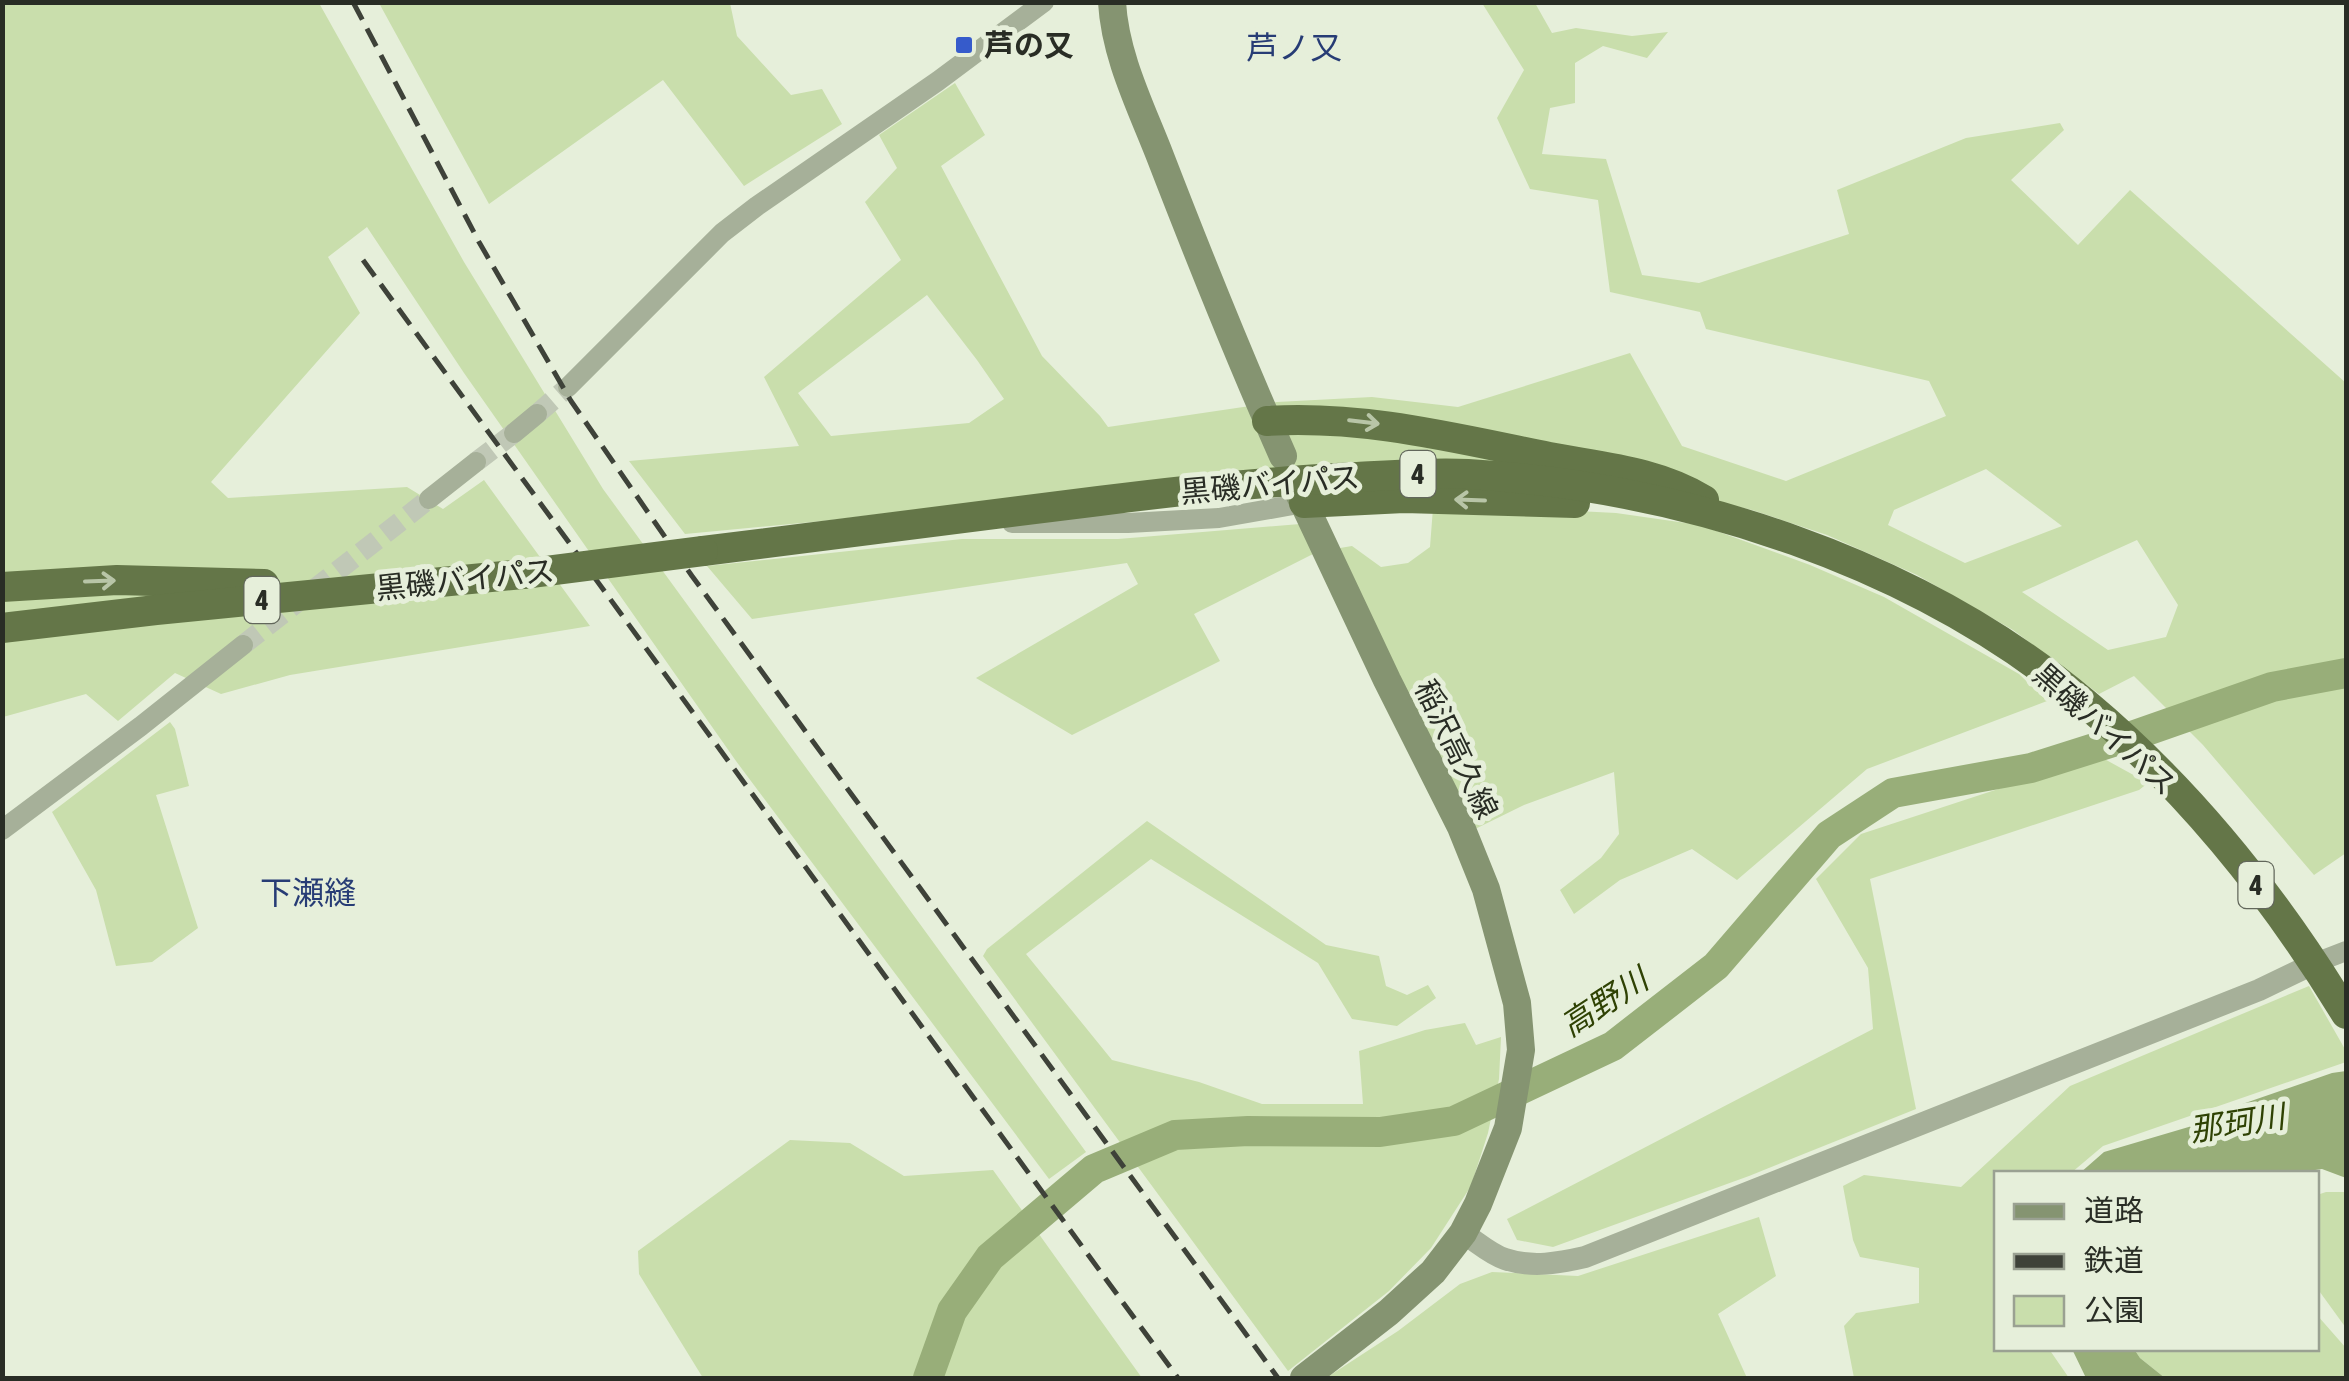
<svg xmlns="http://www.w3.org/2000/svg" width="2349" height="1381" viewBox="0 0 2349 1381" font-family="'Asap Condensed','Noto Sans JP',sans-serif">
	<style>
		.green { fill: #c9deac; fill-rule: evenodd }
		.water { fill: #98ae79 }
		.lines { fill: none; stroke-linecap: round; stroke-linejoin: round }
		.river { stroke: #98ae79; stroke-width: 30 }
		.minor-tunnel { stroke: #c0c8b6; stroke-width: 20; stroke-dasharray: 20 10; stroke-linecap: butt }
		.minor { stroke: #a6b099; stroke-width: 20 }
		.tertiary { stroke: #a6b099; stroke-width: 22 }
		.secondary { stroke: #859471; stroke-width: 28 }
		.trunk { stroke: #647648; stroke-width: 30 }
		.rail { stroke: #3e4239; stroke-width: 5; stroke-dasharray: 20 10; stroke-linecap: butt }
		.trunk-bridge { stroke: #647648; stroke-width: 30 }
		.oneway { stroke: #b8c5a7 }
		.poi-dot { fill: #365bcb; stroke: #e6efda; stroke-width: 4 }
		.labels { text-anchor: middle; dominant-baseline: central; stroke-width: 10; stroke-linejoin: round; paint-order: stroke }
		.shield { fill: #e6efda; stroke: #62675b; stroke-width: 2.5 }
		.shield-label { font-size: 28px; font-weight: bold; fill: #292d25 }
		.poi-label { font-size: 30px; font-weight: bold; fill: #292d25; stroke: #e6efda; text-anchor: start }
		.street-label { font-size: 30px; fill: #292d25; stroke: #e6efda }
		.neighbourhood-label { font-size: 32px; fill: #273c75; stroke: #e6efda }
		.water-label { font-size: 32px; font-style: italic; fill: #2f4204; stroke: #e6efda }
	</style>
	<rect width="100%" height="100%" fill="#e6efda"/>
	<g class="green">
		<path d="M 3,3 L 319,3 L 464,262 L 603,489 L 1086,1152 L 1049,1179 L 736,761 L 464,373 L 367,227 L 328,257 L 360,313 L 211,482 L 228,498 L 407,487 L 443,509 L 484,480 L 590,626 L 290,675 L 221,694 L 175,673 L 118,721 L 86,694 L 3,717 Z"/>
		<path d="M 379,3 L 730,3 L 737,36 L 791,95 L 822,89 L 842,124 L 744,186 L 663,80 L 489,204 Z"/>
		<path d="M 1482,3 L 1535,3 L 1552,33 L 1576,28 L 1632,36 L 1668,32 L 1647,58 L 1603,46 L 1575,63 L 1575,103 L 1550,108 L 1542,154 L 1606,159 L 1642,275 L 1699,283 L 1849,234 L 1837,190 L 1966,138 L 2060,123 L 2064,130 L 2011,180 L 2078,245 L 2130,190 L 2346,383 L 2346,853 L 2314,875 L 2203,745 L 2134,676 L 2099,694 L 2013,630 L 1917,575 L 1827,535 L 1752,510 L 1619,478 L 1030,496 L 823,521 L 685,534 L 629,461 L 799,446 L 764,377 L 901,260 L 865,202 L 897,168 L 879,135 L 955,83 L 985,135 L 941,166 L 1042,356 L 1100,416 L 1108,427 L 1277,402 L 1372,397 L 1458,407 L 1630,353 L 1682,446 L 1786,481 L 1946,416 L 1929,381 L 1706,329 L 1700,312 L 1610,292 L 1598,200 L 1530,189 L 1497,118 L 1524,70 ZM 927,295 L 977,360 L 1004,399 L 969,423 L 831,436 L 798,393 ZM 1986,469 L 2062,526 L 1965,563 L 1888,525 L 1894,510 ZM 2137,540 L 2178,605 L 2166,637 L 2108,650 L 2022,592 Z"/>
		<path d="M 1433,508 L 1519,508 L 1616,513 L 1700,525 L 1810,565 L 1884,597 L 2019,674 L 2047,701 L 1867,769 L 1737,880 L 1692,849 L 1620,880 L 1574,914 L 1560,890 L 1601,858 L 1619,834 L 1614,772 L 1524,805 L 1471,831 L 1334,549 L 1352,546 L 1381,567 L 1408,563 L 1430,547 Z"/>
		<path d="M 1300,524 L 1313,554 L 1194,614 L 1220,661 L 1072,735 L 976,678 L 1138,584 L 1127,563 L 752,619 L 707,566 L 962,539 L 1118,539 Z"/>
		<path d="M 170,722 L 175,729 L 189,786 L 156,795 L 198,928 L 152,962 L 116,966 L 96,890 L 52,812 Z"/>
		<path d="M 2099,756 L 2148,783 L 2139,790 L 1870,879 L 1916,1109 L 1749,1176 L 1553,1247 L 1517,1240 L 1507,1219 L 1873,1029 L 1868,968 L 1816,879 L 1861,834 Z"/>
		<path d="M 1147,821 L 1326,945 L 1379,956 L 1386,986 L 1407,995 L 1428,985 L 1436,998 L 1397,1026 L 1352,1019 L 1318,963 L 1151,859 L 1026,954 L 1112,1060 L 1199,1082 L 1262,1104 L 1363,1104 L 1359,1051 L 1425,1030 L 1465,1023 L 1476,1045 L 1501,1037 L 1499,1079 L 1488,1133 L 1471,1186 L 1431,1248 L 1389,1291 L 1288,1371 L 983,956 L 987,949 Z"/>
		<path d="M 2309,986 L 2346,1051 L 2346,1062 L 2103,1146 L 2071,1173 L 1996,1174 L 1996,1348 L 2049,1349 L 2069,1378 L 1854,1378 L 1844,1326 L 1856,1313 L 1919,1303 L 1919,1268 L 1860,1257 L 1853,1240 L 1843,1186 L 1864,1175 L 1961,1187 L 2070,1086 Z"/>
		<path d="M 790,1140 L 850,1143 L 904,1176 L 993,1170 L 1142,1378 L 703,1378 L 639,1274 L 638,1251 Z"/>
		<path d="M 2326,1192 L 2346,1192 L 2346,1328 L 2317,1288 L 2317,1195 Z"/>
		<path d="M 1759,1217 L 1776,1276 L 1718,1314 L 1747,1378 L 1326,1378 L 1398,1331 L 1460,1284 L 1492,1272 L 1578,1276 Z"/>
		<path d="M 2317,1315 L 2346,1348 L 2346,1378 L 2165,1378 L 2140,1358 L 2134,1349 L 2316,1348 Z"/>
	</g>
	<g class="water">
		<path d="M 2346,1071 L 2346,1178 L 2322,1169 L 2288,1174 L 2080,1173 L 2104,1152 L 2192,1126 L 2225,1110 L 2332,1073 Z"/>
		<path d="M 2072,1349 L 2134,1349 L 2140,1358 L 2165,1378 L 2086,1378 Z"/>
	</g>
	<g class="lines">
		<path class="river" d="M 928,1378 L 952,1311 L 990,1257 L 1094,1169 L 1175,1135 L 1248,1131 L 1380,1132 L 1454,1121 L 1613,1046 L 1716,966 L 1829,835 L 1893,793 L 2031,768 L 2132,736 L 2272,687 L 2346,673"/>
		<g class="minor-tunnel">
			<path d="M 537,414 L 568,387"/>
			<path d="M 476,462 L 514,433"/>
			<path d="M 243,645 L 429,499"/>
		</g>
		<g class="minor">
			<path d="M 568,387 L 722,233 L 757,206 L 938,81 L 1044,2"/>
			<path d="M 514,433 L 537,414"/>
			<path d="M 429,499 L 476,462"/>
			<path d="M 1012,523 L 1128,523 L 1219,518 L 1304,503"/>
			<path d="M 2,830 L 141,726 L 243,645"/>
			<path d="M 2315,963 L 2346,951"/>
		</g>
		<path class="tertiary" d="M 1463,1233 C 1476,1241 1490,1254 1505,1259 C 1532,1268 1559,1263 1585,1257 L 2259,990 L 2315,963"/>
		<g class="secondary">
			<path d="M 1112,2 C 1115,56 1141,107 1160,156 C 1199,257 1239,357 1283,456"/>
			<path d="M 1297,489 L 1387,680 L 1461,827 L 1486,889 L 1517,1003 L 1521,1050 L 1508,1128 L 1478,1204 L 1463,1233 L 1433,1272 L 1389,1312 L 1304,1378"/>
		</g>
		<g class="trunk">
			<path d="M 1267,421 C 1364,415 1454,438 1549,457 C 1601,467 1657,471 1704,500"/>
			<path d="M 1304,503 L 1404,498 L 1575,503"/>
			<path d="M 703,551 C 835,535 967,518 1099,501 C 1185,490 1270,481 1357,477 C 1394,475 1432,472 1468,474 C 1685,487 1917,562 2085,703 C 2188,789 2276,899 2346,1014"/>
			<path d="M 2,587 L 117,580 L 264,584"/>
			<path d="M 2,628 L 156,610 L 523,574"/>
		</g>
		<g class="rail">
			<path d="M 353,2 L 479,242 L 571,401 L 692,576 L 1278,1378"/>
			<path d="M 363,260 L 1178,1378"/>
		</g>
		<path class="trunk-bridge" d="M 523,574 L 703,551"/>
	</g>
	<defs><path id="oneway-shaft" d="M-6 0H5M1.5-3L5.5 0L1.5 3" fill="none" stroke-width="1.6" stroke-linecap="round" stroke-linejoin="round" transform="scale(2.5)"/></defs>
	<g class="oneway">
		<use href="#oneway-shaft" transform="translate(1364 422) rotate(7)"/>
		<use href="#oneway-shaft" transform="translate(1470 500) rotate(-178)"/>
		<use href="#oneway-shaft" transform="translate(100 581) rotate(-2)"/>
	</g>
	<rect class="poi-dot" x="954" y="35" width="20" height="20" rx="5"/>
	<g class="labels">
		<g class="shield">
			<rect x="1400.5" y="451" width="35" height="46" rx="8"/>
			<rect x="244.5" y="577" width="35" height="46" rx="8"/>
			<rect x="2238.5" y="862" width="35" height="46" rx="8"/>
		</g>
		<g class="shield-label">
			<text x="1418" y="474">4</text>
			<text x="262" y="600">4</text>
			<text x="2256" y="885">4</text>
		</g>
		<g class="poi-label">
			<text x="984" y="45">芦の又</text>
		</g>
		<g class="street-label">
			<text transform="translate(1270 484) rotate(-5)">黒磯バイパス</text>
			<text transform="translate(465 579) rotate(-6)">黒磯バイパス</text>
			<text transform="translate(2105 729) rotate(42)">黒磯バイパス</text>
			<text transform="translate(1457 749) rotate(64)">稲沢高久線</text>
		</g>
		<g class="neighbourhood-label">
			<text x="1294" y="47">芦ノ又</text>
			<text x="308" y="892">下瀬縫</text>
		</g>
		<g class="water-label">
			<text transform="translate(1604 1002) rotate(-33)">高野川</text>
			<text transform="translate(2237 1123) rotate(-9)">那珂川</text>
		</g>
	</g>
	<rect width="2349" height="1381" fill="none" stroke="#292d25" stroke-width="10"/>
	<rect x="1994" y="1171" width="325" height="180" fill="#e6efda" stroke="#9aa192" stroke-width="2.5"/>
	<rect x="2014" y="1204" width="50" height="15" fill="#859471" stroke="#9aa192" stroke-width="2.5"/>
	<text x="2084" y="1221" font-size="30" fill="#292d25">道路</text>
	<rect x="2014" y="1254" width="50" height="15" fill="#3e4239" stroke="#9aa192" stroke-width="2.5"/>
	<text x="2084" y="1271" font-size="30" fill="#292d25">鉄道</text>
	<rect x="2014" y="1296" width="50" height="30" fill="#c9deac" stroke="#9aa192" stroke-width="2.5"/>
	<text x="2084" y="1321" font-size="30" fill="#292d25">公園</text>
</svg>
